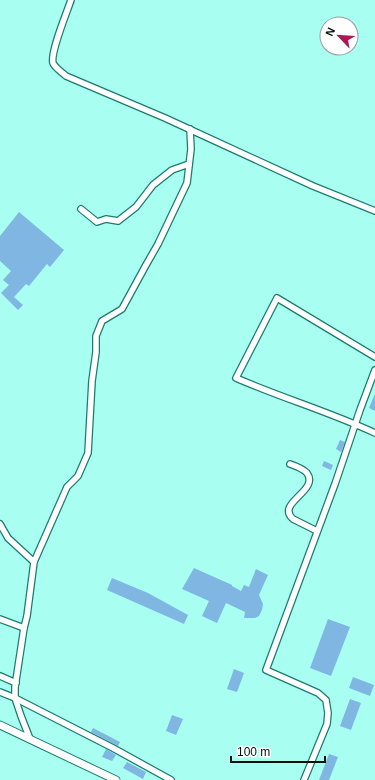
<svg xmlns="http://www.w3.org/2000/svg" width="375" height="780" viewBox="0 0 375 780" font-family="Helvetica,sans-serif">
	<style>
		.building { fill: #7fb7e2 }
		.lines { fill: none; stroke-linecap: round; stroke-linejoin: round }
		.minor-casing { stroke: #1c7b6f; stroke-width: 8 }
		.tertiary-casing { stroke: #1c7b6f; stroke-width: 9 }
		.minor { stroke: #fff; stroke-width: 5.5 }
		.tertiary { stroke: #fff; stroke-width: 7 }
	</style>
	<rect width="100%" height="100%" fill="#a8fef0"/>
	<g class="building">
		<path d="M 19,212 L 64,250 L 50,267 L 47,264 L 29,286 L 26,284 L 14,297 L 23,305 L 18,310 L 1,293 L 9,285 L 3,280 L 11,271 L 0,261 L 0,236 Z"/>
		<path d="M 375,394 L 375,411 L 369,408 Z"/>
		<path d="M 340,440 L 345,442 L 341,452 L 336,449 Z"/>
		<path d="M 324,461 L 333,465 L 331,470 L 322,466 Z"/>
		<path d="M 194,568 L 232,585 L 232,586 L 241,591 L 244,585 L 249,587 L 256,569 L 268,575 L 259,595 L 263,604 L 262,610 L 259,616 L 255,618 L 244,618 L 245,612 L 226,603 L 217,623 L 202,616 L 209,601 L 182,589 Z"/>
		<path d="M 112,578 L 148,593 L 188,615 L 184,624 L 107,590 Z"/>
		<path d="M 328,619 L 350,627 L 331,676 L 310,668 Z"/>
		<path d="M 234,669 L 244,673 L 237,692 L 227,689 Z"/>
		<path d="M 353,677 L 374,685 L 370,696 L 349,688 Z"/>
		<path d="M 350,699 L 361,703 L 351,730 L 340,726 Z"/>
		<path d="M 172,715 L 183,719 L 176,735 L 166,731 Z"/>
		<path d="M 93,728 L 120,742 L 118,746 L 91,732 Z"/>
		<path d="M 106,749 L 116,755 L 112,761 L 102,757 Z"/>
		<path d="M 329,754 L 338,757 L 329,780 L 319,780 Z"/>
		<path d="M 127,762 L 146,772 L 143,779 L 123,768 Z"/>
	</g>
	<g class="lines">
		<defs>
			<g id="minor">
				<path d="M 71,0 C 67,12 50,53 53,63 C 55,68 62,72 66,76 L 165,118 L 313,186 L 375,211"/>
				<path d="M 81,209 L 97,222 L 106,219 L 118,221 L 136,207 L 153,185 L 172,170 L 189,164"/>
				<path d="M 375,357 L 277,298 L 236,378 C 282,398 330,412 375,433"/>
				<path d="M 290,464 C 296,466 303,469 307,473 C 320,491 275,503 293,519 L 317,531"/>
				<path d="M 0,524 L 8,538 L 34,562 L 27,616 L 24,628 L 15,687 L 15,698 L 21,716 L 30,739"/>
				<path d="M 34,562 L 67,487 L 78,476 L 88,453 L 92,381 L 96,352 L 96,336 L 102,321 L 122,309 L 146,265 L 158,244 L 187,183 L 191,149 L 190,129"/>
				<path d="M 0,619 L 24,628"/>
				<path d="M 0,676 L 16,683"/>
				<path d="M 0,692 L 15,698 L 113,748 L 171,780"/>
				<path d="M 304,780 L 327,724 L 328,713 L 326,700 L 318,693 L 266,670 L 335,484 L 360,410 L 375,370"/>
			</g>
			<path id="tertiary" d="M 0,725 L 116,780"/>
		</defs>
		<use href="#minor" class="minor-casing"/>
		<use href="#tertiary" class="tertiary-casing"/>
		<use href="#minor" class="minor"/>
		<use href="#tertiary" class="tertiary"/>
	</g>
	<g transform="translate(339 36) rotate(295)"><circle r="19" fill="#ffffff" stroke="#999f9e"/>
	<path d="M0-3L7 15L0 10L-7 15Z" fill="#a91955"/>
	<text y="-6" font-size="11" font-weight="bold" text-anchor="middle" fill="#00100d">N</text>
	</g>
	<path d="M231 756v6h94v-6" fill="none" stroke="#00100d" stroke-width="2"/>
	<text x="237" y="756" font-size="12" fill="#00100d" stroke="#ffffff" stroke-width="3" paint-order="stroke">100 m</text>
</svg>
